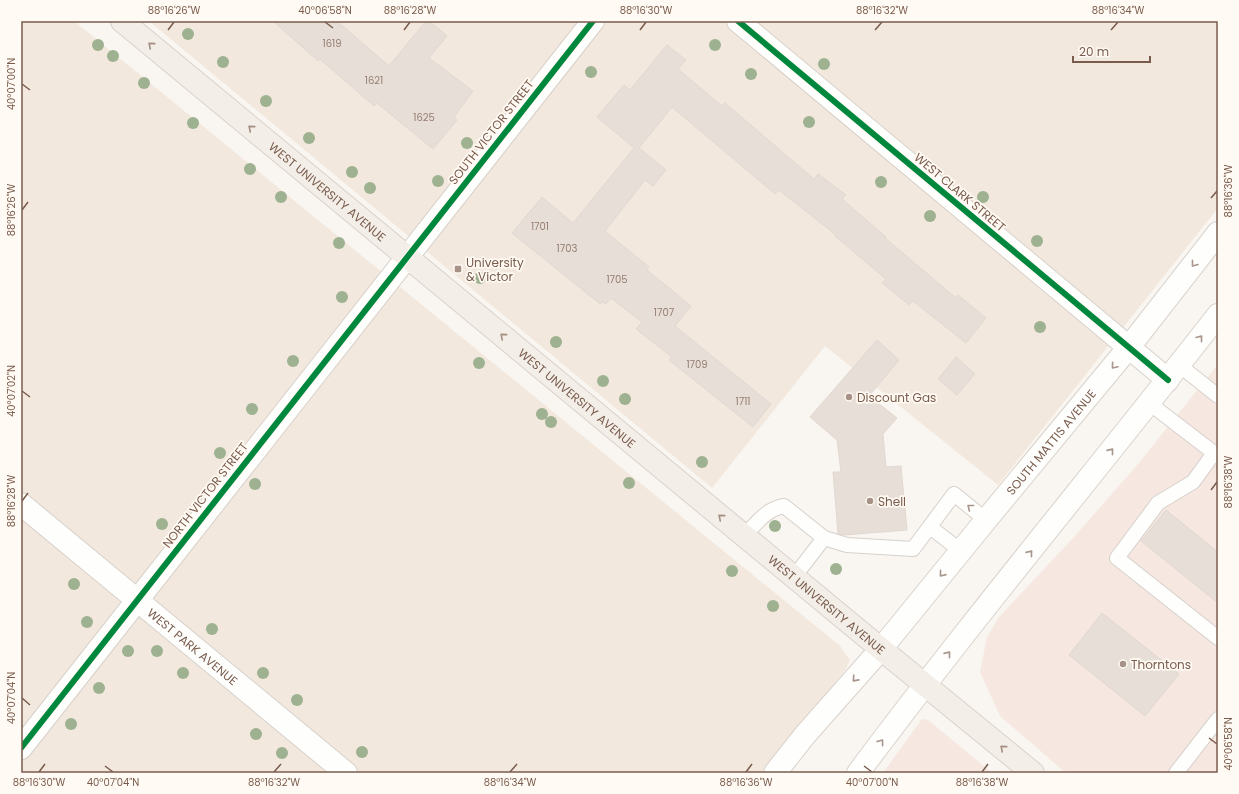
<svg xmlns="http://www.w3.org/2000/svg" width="1239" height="794" viewBox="0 0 1239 794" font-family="Poppins,sans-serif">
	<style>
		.residential { fill: #f2e8de }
		.commercial { fill: #f6e8e1 }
		.building { fill: #e6ded7; stroke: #e2d8d2 }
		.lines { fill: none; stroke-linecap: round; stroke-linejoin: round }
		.lane-casing { stroke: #d7d1cb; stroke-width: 16 }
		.street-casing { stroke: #d7d1cb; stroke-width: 24 }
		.secondary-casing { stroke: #d9d2cb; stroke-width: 24 }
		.primary-casing { stroke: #dad1cc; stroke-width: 24 }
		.lane { stroke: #fefefd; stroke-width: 14 }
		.street { stroke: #fefefd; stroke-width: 22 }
		.secondary { stroke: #fefefd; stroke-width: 22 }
		.primary { stroke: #f3eee8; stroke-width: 22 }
		.cycleway-casing { stroke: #fffaf3; stroke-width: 8 }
		.cycleway { stroke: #00873e; stroke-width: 6 }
		.tree { fill: #9eb190 }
		.oneway { stroke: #a48f83 }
		.oneway2 { stroke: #a8958b }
		.ticks { fill: none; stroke: #7a5c4d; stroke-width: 1.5 }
		.poi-dot { fill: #a69286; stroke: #fffaf3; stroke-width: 1.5 }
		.labels { text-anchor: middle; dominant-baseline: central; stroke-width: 3.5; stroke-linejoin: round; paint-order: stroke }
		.number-label { font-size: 10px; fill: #977e72 }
		.street-label { font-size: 12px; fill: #7a5c4d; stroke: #fffaf3 }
		.poi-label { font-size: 12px; fill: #7a5c4d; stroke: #fffaf3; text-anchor: start }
		.neatline { fill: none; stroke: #7a5c4d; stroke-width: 1.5 }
		.ticks-label { font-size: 10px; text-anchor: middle; fill: #7a5c4d }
	</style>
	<rect width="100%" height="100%" fill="#f9f5f0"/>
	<g class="residential">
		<path d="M 21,21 L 74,21 L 840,646 L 850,660 L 846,669 L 761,773 L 21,773 Z"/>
		<path d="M 149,21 L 1218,21 L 1218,208 L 998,485 L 825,346 L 712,488 Z"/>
	</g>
	<g class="commercial">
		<path d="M 1218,364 L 1218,773 L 1066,773 L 1000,716 L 980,672 L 987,637 L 999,617 L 1074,537 L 1138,464 Z"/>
		<path d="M 922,719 L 928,720 L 992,773 L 883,773 Z"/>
	</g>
	<g class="building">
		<path d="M 273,21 L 337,21 L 389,66 L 426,21 L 429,21 L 447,36 L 429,58 L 473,91 L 454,117 L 457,120 L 433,149 L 377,103 L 374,106 L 320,59 L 318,61 Z"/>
		<path d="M 667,45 L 686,60 L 678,69 L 722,106 L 725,103 L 814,179 L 818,174 L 846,195 L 842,199 L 886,237 L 885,238 L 956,298 L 958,295 L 986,318 L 966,343 L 913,301 L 909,305 L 882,283 L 886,279 L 835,236 L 836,235 L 779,190 L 775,194 L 672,107 L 639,148 L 666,170 L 653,186 L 645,180 L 605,231 L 649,267 L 647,270 L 691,306 L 675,326 L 771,404 L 753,427 L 669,360 L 672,357 L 636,329 L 642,322 L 611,298 L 606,304 L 603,302 L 600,304 L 512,233 L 542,197 L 573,223 L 634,148 L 597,117 L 624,85 L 630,90 Z"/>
		<path d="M 877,340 L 899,360 L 869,396 L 897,418 L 883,434 L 886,467 L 901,466 L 907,530 L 844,535 L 838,534 L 833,472 L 841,472 L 837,440 L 810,417 Z"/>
		<path d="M 956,357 L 975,374 L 957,395 L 938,379 Z"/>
		<path d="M 1166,510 L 1218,552 L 1218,603 L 1141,541 Z"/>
		<path d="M 1102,613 L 1179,674 L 1145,716 L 1069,655 Z"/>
	</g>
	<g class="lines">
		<defs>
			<g id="lane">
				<path d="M 1179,365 L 1218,396"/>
				<path d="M 1149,403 L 1218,456"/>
				<path d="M 1214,453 L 1193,482 L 1158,503 L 1117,558 L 1218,638"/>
				<path d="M 930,527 L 961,551"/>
				<path d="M 744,536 C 757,523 766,509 784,506 L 824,538"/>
				<path d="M 794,577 L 824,538 L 847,545 L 913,549 L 954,494 L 986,520"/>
				<path d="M 1176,773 L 1218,719"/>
			</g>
			<g id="street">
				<path d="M 738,21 L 1168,380"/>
				<path id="s1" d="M 21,504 L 346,773"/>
				<path d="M 21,748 L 593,21"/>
			</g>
			<g id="secondary">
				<path id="s2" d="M 775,773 L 805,735 L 881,649 L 986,520 L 1129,347 L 1218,233"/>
				<path d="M 858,773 C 974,617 1099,468 1218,315"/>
			</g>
			<g id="primary">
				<path id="s3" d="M 122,21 L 881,649 L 1033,773"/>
			</g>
		</defs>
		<use href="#lane" class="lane-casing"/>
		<use href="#street" class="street-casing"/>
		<use href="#secondary" class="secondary-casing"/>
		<use href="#primary" class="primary-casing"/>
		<use href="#lane" class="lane"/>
		<use href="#street" class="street"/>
		<use href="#secondary" class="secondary"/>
		<use href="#primary" class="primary"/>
		<defs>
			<g id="cycleway">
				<path d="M 738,21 L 1168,380"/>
				<path d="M 21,748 L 593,21"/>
			</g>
		</defs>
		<use href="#cycleway" class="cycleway-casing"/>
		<use href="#cycleway" class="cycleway"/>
	</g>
	<g class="tree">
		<circle cx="188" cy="34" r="6"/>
		<circle cx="98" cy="45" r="6"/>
		<circle cx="715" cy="45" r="6"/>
		<circle cx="113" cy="56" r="6"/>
		<circle cx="223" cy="62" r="6"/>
		<circle cx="824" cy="64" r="6"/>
		<circle cx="591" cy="72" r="6"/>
		<circle cx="751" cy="74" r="6"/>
		<circle cx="144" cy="83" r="6"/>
		<circle cx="266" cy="101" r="6"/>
		<circle cx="809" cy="122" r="6"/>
		<circle cx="193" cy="123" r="6"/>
		<circle cx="309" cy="138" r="6"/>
		<circle cx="467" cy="143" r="6"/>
		<circle cx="250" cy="169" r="6"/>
		<circle cx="352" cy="172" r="6"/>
		<circle cx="438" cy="181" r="6"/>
		<circle cx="881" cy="182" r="6"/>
		<circle cx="370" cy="188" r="6"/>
		<circle cx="281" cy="197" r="6"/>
		<circle cx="983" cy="197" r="6"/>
		<circle cx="930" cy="216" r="6"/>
		<circle cx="1037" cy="241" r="6"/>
		<circle cx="339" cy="243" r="6"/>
		<circle cx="480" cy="278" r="6"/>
		<circle cx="342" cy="297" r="6"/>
		<circle cx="1040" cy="327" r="6"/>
		<circle cx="556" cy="342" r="6"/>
		<circle cx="293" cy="361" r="6"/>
		<circle cx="479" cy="363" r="6"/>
		<circle cx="603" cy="381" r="6"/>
		<circle cx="625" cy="399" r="6"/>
		<circle cx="252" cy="409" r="6"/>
		<circle cx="542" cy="414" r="6"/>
		<circle cx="551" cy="422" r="6"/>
		<circle cx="220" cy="453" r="6"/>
		<circle cx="702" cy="462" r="6"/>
		<circle cx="629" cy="483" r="6"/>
		<circle cx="255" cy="484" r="6"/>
		<circle cx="162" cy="524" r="6"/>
		<circle cx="775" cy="526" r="6"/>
		<circle cx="836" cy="569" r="6"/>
		<circle cx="732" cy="571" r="6"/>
		<circle cx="74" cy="584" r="6"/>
		<circle cx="773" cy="606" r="6"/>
		<circle cx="87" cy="622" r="6"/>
		<circle cx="212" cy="629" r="6"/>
		<circle cx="128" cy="651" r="6"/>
		<circle cx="157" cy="651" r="6"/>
		<circle cx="183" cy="673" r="6"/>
		<circle cx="263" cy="673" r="6"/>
		<circle cx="99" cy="688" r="6"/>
		<circle cx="297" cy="700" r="6"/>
		<circle cx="71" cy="724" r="6"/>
		<circle cx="256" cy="734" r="6"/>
		<circle cx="362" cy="752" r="6"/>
		<circle cx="282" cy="753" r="6"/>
	</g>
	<defs><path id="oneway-chevron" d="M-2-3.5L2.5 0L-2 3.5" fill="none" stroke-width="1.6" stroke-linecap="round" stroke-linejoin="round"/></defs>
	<g class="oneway">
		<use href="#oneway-chevron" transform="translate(151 45) rotate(-140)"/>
		<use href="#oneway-chevron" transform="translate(251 128) rotate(-140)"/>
		<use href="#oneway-chevron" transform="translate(503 336) rotate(-140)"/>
		<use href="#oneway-chevron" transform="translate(721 517) rotate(-140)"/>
		<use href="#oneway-chevron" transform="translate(1003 748) rotate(-140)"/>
	</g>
	<g class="oneway2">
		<use href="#oneway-chevron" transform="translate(1194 264) rotate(128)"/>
		<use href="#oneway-chevron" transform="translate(1200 338) rotate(-52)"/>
		<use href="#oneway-chevron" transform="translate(1114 366) rotate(130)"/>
		<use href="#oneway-chevron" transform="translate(1111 451) rotate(-51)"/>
		<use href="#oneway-chevron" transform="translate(970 507) rotate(-142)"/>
		<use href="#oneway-chevron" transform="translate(1030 553) rotate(-51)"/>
		<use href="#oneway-chevron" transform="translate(942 574) rotate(129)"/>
		<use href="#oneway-chevron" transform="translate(948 654) rotate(-51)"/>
		<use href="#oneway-chevron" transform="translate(855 679) rotate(132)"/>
		<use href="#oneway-chevron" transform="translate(881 742) rotate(-53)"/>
	</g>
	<path class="ticks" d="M 325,22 L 333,28M 168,30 L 174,22M 404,30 L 410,22M 640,30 L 646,22M 875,30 L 882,22M 1111,30 L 1118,22M 22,84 L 30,90M 1211,198 L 1217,191M 22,210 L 28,202M 22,391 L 30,397M 1211,490 L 1217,482M 22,501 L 28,493M 22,698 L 30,705M 1209,738 L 1217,744M 105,766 L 113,772M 864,766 L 872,772M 39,772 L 45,764M 274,772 L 281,764M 510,772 L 517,764M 746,772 L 752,764M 982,772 L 988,764"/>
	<g class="poi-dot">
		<rect x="454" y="265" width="8" height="8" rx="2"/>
		<circle cx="849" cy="397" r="4"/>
		<circle cx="870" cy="501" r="4"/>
		<circle cx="1123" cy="664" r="4"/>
	</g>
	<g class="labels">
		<g class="number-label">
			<text x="332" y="43">1619</text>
			<text x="374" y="80">1621</text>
			<text x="424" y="117">1625</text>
			<text x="540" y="226">1701</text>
			<text x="567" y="248">1703</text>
			<text x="617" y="279">1705</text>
			<text x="664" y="312">1707</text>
			<text x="697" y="364">1709</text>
			<text x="743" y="401">1711</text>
		</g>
		<g class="street-label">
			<text transform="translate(491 132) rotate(-52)">SOUTH VICTOR STREET</text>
			<text stroke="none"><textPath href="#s3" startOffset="267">WEST UNIVERSITY AVENUE</textPath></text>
			<text transform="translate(960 192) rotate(40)">WEST CLARK STREET</text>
			<text stroke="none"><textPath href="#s3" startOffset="591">WEST UNIVERSITY AVENUE</textPath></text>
			<text stroke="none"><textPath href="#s2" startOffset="431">SOUTH MATTIS AVENUE</textPath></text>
			<text transform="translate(205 495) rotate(-52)">NORTH VICTOR STREET</text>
			<text stroke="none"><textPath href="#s3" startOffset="915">WEST UNIVERSITY AVENUE</textPath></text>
			<text stroke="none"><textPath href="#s1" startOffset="223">WEST PARK AVENUE</textPath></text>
		</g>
		<g class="poi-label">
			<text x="466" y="262">University<tspan x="466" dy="14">&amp; Victor</tspan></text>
			<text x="857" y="397">Discount Gas</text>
			<text x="878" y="501">Shell</text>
			<text x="1131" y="664">Thorntons</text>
		</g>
	</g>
	<rect width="1239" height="794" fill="none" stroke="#fffaf3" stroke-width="44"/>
	<path d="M1073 56v6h77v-6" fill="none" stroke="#7a5c4d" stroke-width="2"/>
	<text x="1079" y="56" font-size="12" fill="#7a5c4d" stroke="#fffaf3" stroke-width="3" paint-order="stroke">20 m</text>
	<rect x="22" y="22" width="1195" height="750" class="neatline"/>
	<g class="ticks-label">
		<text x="174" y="14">88°16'26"W</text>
		<text x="325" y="14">40°06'58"N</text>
		<text x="410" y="14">88°16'28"W</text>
		<text x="646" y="14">88°16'30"W</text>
		<text x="882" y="14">88°16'32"W</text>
		<text x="1118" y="14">88°16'34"W</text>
		<text transform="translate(11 84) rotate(-90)" y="4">40°07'00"N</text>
		<text transform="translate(1228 191) rotate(-90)" y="4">88°16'36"W</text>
		<text transform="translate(11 210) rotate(-90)" y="4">88°16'26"W</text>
		<text transform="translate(11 391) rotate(-90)" y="4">40°07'02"N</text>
		<text transform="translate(1228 482) rotate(-90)" y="4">88°16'38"W</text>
		<text transform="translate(11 501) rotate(-90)" y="4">88°16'28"W</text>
		<text transform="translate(11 698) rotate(-90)" y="4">40°07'04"N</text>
		<text transform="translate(1228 744) rotate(-90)" y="4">40°06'58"N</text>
		<text x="39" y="786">88°16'30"W</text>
		<text x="113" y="786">40°07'04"N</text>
		<text x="274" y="786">88°16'32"W</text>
		<text x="510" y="786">88°16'34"W</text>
		<text x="746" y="786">88°16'36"W</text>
		<text x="872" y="786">40°07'00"N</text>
		<text x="982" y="786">88°16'38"W</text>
	</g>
</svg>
